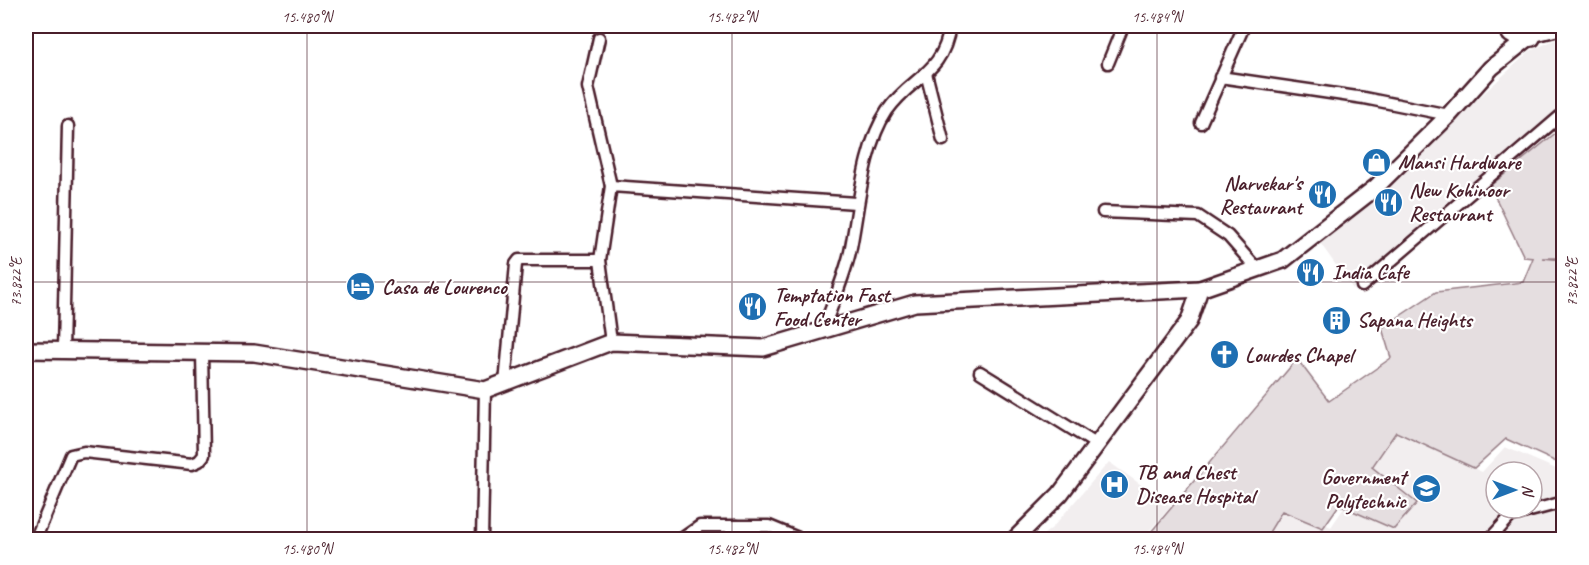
<svg xmlns="http://www.w3.org/2000/svg" width="1589" height="565" viewBox="0 0 1589 565" font-family="Caveat,sans-serif">
	<style>
		.built { fill: #f2eeef; fill-rule: evenodd }
		.green { fill: #e5dee0; stroke: #987e86; stroke-width: 1.5 }
		.lines { fill: none; stroke-linecap: round; stroke-linejoin: round }
		.minor-casing { stroke: #4a1f2b; stroke-width: 15 }
		.secondary-casing { stroke: #4a1f2b; stroke-width: 20 }
		.minor { stroke: #fff; stroke-width: 10 }
		.secondary { stroke: #fff; stroke-width: 15 }
		.ticks { fill: none; stroke: #4a1f2b; stroke-width: 1.5; stroke-opacity: 0.45 }
		.labels { text-anchor: middle; dominant-baseline: central; stroke-width: 4.5; stroke-linejoin: round; paint-order: stroke }
		.poi-label { font-size: 21px; font-weight: bold; fill: #4a1f2b; stroke: #fff; text-anchor: start }
		.neatline { fill: none; stroke: #4a1f2b; stroke-width: 2 }
		.ticks-label { font-size: 15px; text-anchor: middle; fill: #4a1f2b }
	</style>
	<rect width="100%" height="100%" fill="#fff"/>
	<filter id="ink" filterUnits="userSpaceOnUse"><feTurbulence type="fractalNoise" baseFrequency=".0167" numOctaves="2"/><feDisplacementMap in="SourceGraphic" scale="12" xChannelSelector="R" yChannelSelector="G"/><feConvolveMatrix kernelMatrix="1 2 1 2 8 2 1 2 1" color-interpolation-filters="sRGB"/></filter>
	<g filter="url(#ink)">
		<g class="built">
			<path d="M 1563,36 L 1563,110 L 1353,289 L 1320,243 L 1530,51 Z"/>
			<path d="M 1395,433 L 1482,472 L 1505,447 L 1563,472 L 1563,539 L 1265,540 L 1285,505 L 1331,527 ZM 1496,472 L 1532,472 L 1532,508 L 1496,508 Z"/>
			<path d="M 1109,462 L 1171,506 L 1142,539 L 1038,539 L 1052,528 Z"/>
		</g>
		<path class="green" d="M 1563,127 L 1563,258 L 1542,258 L 1563,260 L 1563,465 L 1506,439 L 1474,468 L 1396,432 L 1372,467 L 1417,503 L 1394,529 L 1339,505 L 1323,528 L 1282,511 L 1265,539 L 1145,539 L 1297,359 L 1329,401 L 1391,358 L 1382,328 L 1436,292 L 1523,282 L 1533,258 L 1524,257 L 1490,186 Z"/>
		<g class="lines">
			<defs>
				<g id="minor">
					<path d="M 599,38 L 588,87 L 611,186"/>
					<path d="M 1108,63 L 1123,26"/>
					<path d="M 926,73 L 943,140"/>
					<path d="M 1220,77 L 1364,98 L 1449,115"/>
					<path d="M 1201,123 L 1244,26"/>
					<path d="M 1103,212 L 1198,216 L 1228,236 L 1258,270"/>
					<path d="M 1362,286 L 1564,113"/>
					<path d="M 823,330 C 832,305 844,278 850,252 C 859,210 862,148 887,111 C 911,76 943,75 950,26"/>
					<path d="M 611,342 L 600,260 L 611,186 L 856,203"/>
					<path d="M 63,351 L 68,126"/>
					<path d="M 980,372 L 1096,444"/>
					<path d="M 505,384 L 516,264 L 519,260 L 600,260"/>
					<path d="M 35,540 L 71,455 L 84,452 L 192,464 L 199,461 L 204,455 L 202,353"/>
					<path d="M 482,540 L 485,390"/>
					<path d="M 680,540 L 700,526 L 769,526 L 803,540"/>
					<path d="M 730,540 L 736,526"/>
					<path d="M 1489,540 L 1511,516 L 1564,502"/>
				</g>
				<g id="secondary">
					<path d="M 1508,26 L 1510,34 L 1520,40 L 1532,38 L 1538,26"/>
					<path d="M 1536,33 L 1564,26"/>
					<path d="M 26,350 L 254,353 L 485,390 L 611,342 L 763,348 L 915,303 L 1200,289"/>
					<path d="M 1014,540 L 1060,494 L 1189,321 L 1200,289 L 1283,260 L 1375,188 L 1449,115 L 1491,68 L 1526,40"/>
				</g>
			</defs>
			<use href="#minor" class="minor-casing"/>
			<use href="#secondary" class="secondary-casing"/>
			<use href="#minor" class="minor"/>
			<use href="#secondary" class="secondary"/>
		</g>
	</g>
	<path class="ticks" d="M 307,26 L 307,540M 732,26 L 732,540M 1157,26 L 1157,540M 26,282 L 1564,282"/>
	<defs>
		<symbol id="shop-disc" viewBox="-11 -11 22 22"><circle r="9.5" fill="#1f6fb2" stroke="#fff"/><path d="M-5-2.5h2.3a2.7 3.5 0 0 1 5.4 0H5L5.5 6h-11ZM-1.5-2.5h3a1.5 2.3 0 0 0-3 0Z" fill="#fff"/></symbol>
		<symbol id="restaurant-disc" viewBox="-11 -11 22 22"><circle r="9.5" fill="#1f6fb2" stroke="#fff"/><path d="M-5-6h1v4h1v-4h1v4h1v-4h1v5L-1.5 .5V6h-2V.5L-5-1ZM5-6V6H3V1.5H1.5Q1.5-4 5-6Z" fill="#fff"/></symbol>
		<symbol id="hotel-disc" viewBox="-11 -11 22 22"><circle r="9.5" fill="#1f6fb2" stroke="#fff"/><path d="M-6-4.5h1.5V1H6V5H4.5V3h-9V5H-6ZM-4 0a1.8 1.8 0 1 1 3.6 0ZM.5 0V-2.5h3Q6-2.5 6 0Z" fill="#fff"/></symbol>
		<symbol id="building-disc" viewBox="-11 -11 22 22"><circle r="9.5" fill="#1f6fb2" stroke="#fff"/><path d="M-4-6H4V6H1V3H-1V6H-4ZM-2.5-4.3h1.7v1.8h-1.7ZM.8-4.3h1.7v1.8H.8ZM-2.5-1h1.7V.8h-1.7ZM.8-1h1.7V.8H.8Z" fill="#fff"/></symbol>
		<symbol id="church-disc" viewBox="-11 -11 22 22"><circle r="9.5" fill="#1f6fb2" stroke="#fff"/><path d="M-1.2-6h2.4v3.5h3.3v2.4h-3.3V6h-2.4V-.1h-3.3v-2.4h3.3Z" fill="#fff"/></symbol>
		<symbol id="hospital-disc" viewBox="-11 -11 22 22"><circle r="9.5" fill="#1f6fb2" stroke="#fff"/><path d="M-5-5h3v3.5h4V-5h3V5h-3V1.5h-4V5h-3Z" fill="#fff"/></symbol>
		<symbol id="university-disc" viewBox="-11 -11 22 22"><circle r="9.5" fill="#1f6fb2" stroke="#fff"/><path d="M0-5L7-2L0 1L-7-2ZM-4 1L0 2.5L4 1V4Q0 6-4 4Z" fill="#fff"/></symbol>
	</defs>
	<g fill-rule="evenodd">
		<use href="#shop-disc" x="1360" y="146" width="33" height="33"/>
		<use href="#restaurant-disc" x="1306" y="178" width="33" height="33"/>
		<use href="#restaurant-disc" x="1372" y="186" width="33" height="33"/>
		<use href="#restaurant-disc" x="1294" y="256" width="33" height="33"/>
		<use href="#hotel-disc" x="344" y="270" width="33" height="33"/>
		<use href="#restaurant-disc" x="736" y="290" width="33" height="33"/>
		<use href="#building-disc" x="1320" y="304" width="33" height="33"/>
		<use href="#church-disc" x="1208" y="338" width="33" height="33"/>
		<use href="#hospital-disc" x="1098" y="468" width="33" height="33"/>
		<use href="#university-disc" x="1410" y="472" width="33" height="33"/>
	</g>
	<g class="labels">
		<g class="poi-label">
			<text x="1398" y="162">Mansi Hardware</text>
			<text x="1302" y="183" text-anchor="end">Narvekar's<tspan x="1302" dy="24">Restaurant</tspan></text>
			<text x="1409" y="190">New Kohinoor<tspan x="1409" dy="24">Restaurant</tspan></text>
			<text x="1332" y="272">India Cafe</text>
			<text x="382" y="287">Casa de Lourenco</text>
			<text x="774" y="295">Temptation Fast<tspan x="774" dy="24">Food Center</tspan></text>
			<text x="1357" y="320">Sapana Heights</text>
			<text x="1245" y="355">Lourdes Chapel</text>
			<text x="1136" y="472">TB and Chest<tspan x="1136" dy="24">Disease Hospital</tspan></text>
			<text x="1406" y="477" text-anchor="end">Government<tspan x="1406" dy="24">Polytechnic</tspan></text>
		</g>
	</g>
	<rect width="1589" height="565" fill="none" stroke="#fff" stroke-width="66"/>
	<g transform="translate(1514 490) rotate(90)"><circle r="28" fill="#ffffff" stroke="#b7a5aa" stroke-width="1.5"/>
	<path d="M0-4.5L10 22L0 15L-10 22Z" fill="#1f6fb2"/>
	<text y="-9" font-size="16" font-weight="bold" text-anchor="middle" fill="#4a1f2b">N</text>
	</g>
	<rect x="33" y="33" width="1523" height="499" class="neatline"/>
	<g class="ticks-label">
		<text x="307" y="22">15.480°N</text>
		<text x="732" y="22">15.482°N</text>
		<text x="1157" y="22">15.484°N</text>
		<text transform="translate(1572 282) rotate(-90)" y="5">73.822°E</text>
		<text transform="translate(16 282) rotate(-90)" y="5">73.822°E</text>
		<text x="307" y="554">15.480°N</text>
		<text x="732" y="554">15.482°N</text>
		<text x="1157" y="554">15.484°N</text>
	</g>
</svg>
